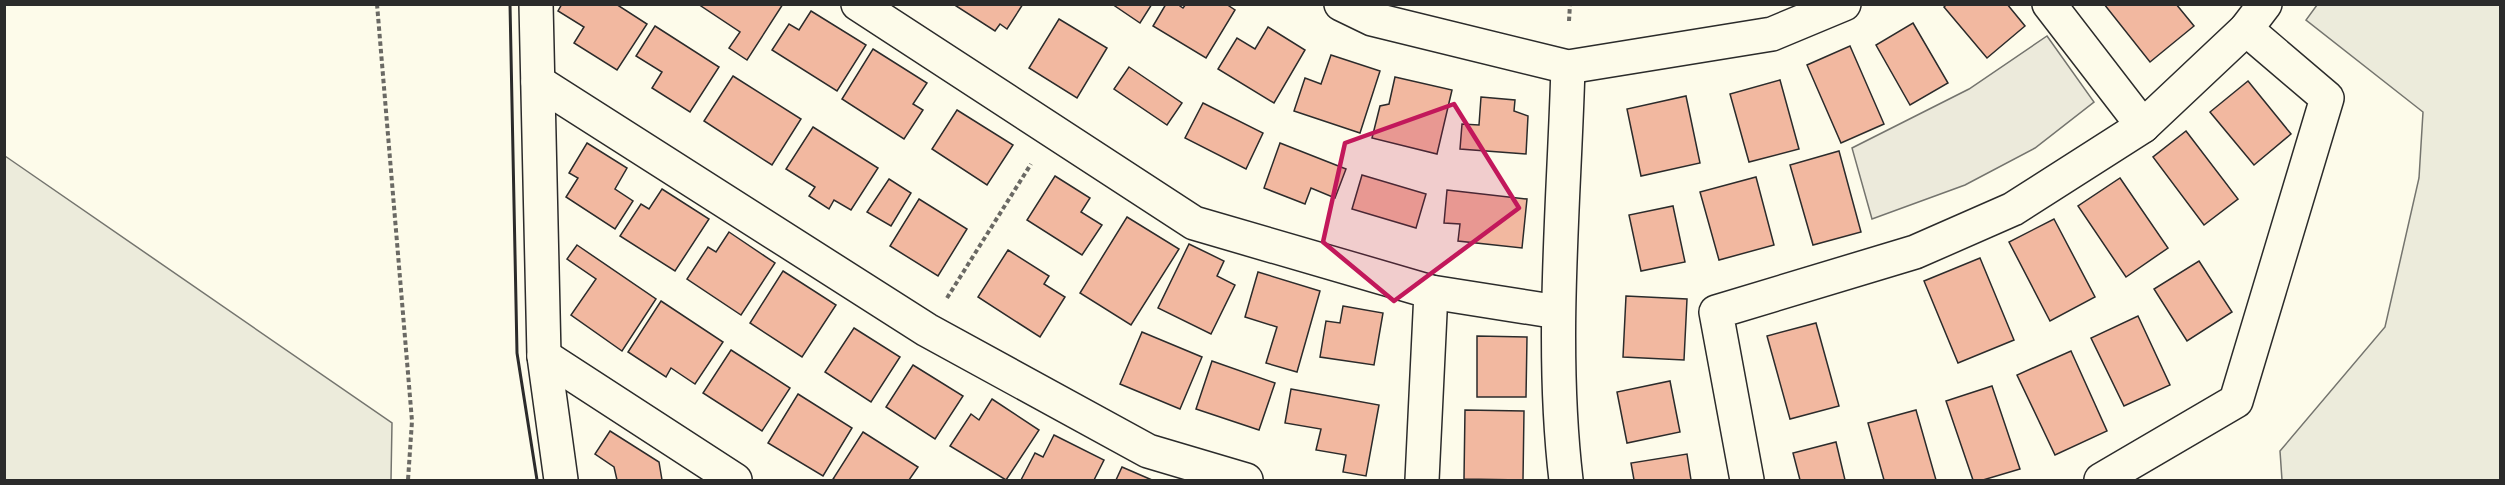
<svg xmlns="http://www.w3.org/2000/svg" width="2505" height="485" viewBox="0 0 2505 485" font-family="Cabin,sans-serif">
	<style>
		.green { fill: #ecebdb; stroke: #74746e; stroke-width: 1.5 }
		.parking { fill: #eceadb; stroke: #74746e; stroke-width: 1.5 }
		.building { fill: #f2b8a0; stroke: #2b2b2b; stroke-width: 1.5 }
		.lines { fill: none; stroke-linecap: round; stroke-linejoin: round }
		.minor-casing { stroke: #2b2b2b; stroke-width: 36 }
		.path { stroke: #6a6964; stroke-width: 4; stroke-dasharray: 4.5 3; stroke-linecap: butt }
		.minor { stroke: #fdfbea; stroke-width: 33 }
		.wall { stroke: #2b2b2b; stroke-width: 3 }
		.marked { fill: #c2185b; fill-opacity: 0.2; stroke: #c2185b; stroke-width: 4.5; stroke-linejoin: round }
	</style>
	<rect width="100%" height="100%" fill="#fdfbea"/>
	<g class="green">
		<path d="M 2317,5 L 2500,5 L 2500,480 L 2282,480 L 2280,451 L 2385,327 L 2419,178 L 2423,112 L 2306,20 Z"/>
		<path d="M 5,156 L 392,423 L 391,480 L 5,480 Z"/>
	</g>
	<path class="parking" d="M 2047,36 L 2094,102 L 2035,148 L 1965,185 L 1872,219 L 1852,148 L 1969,89 Z"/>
	<g class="building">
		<path d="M 562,4 L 616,4 L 647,24 L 617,70 L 574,43 L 584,27 L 558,11 Z"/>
		<path d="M 698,4 L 783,4 L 747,60 L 729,48 L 740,32 Z"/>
		<path d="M 953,4 L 1023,4 L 1007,29 L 1000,24 L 995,31 Z"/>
		<path d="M 1112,4 L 1152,4 L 1140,23 Z"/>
		<path d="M 1166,4 L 1177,4 L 1183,8 L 1186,4 L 1226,4 L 1235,10 L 1206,58 L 1153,26 Z"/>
		<path d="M 1947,4 L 2007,4 L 2025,26 L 1987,58 L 1944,7 Z"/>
		<path d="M 2104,4 L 2176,4 L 2194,26 L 2150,62 Z"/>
		<path d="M 811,11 L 866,45 L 837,91 L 772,50 L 789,24 L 799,30 Z"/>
		<path d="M 1059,19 L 1107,48 L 1077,98 L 1029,68 Z"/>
		<path d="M 1913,23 L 1948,83 L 1910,105 L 1876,45 Z"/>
		<path d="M 655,26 L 719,67 L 690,112 L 652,88 L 662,72 L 636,56 Z"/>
		<path d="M 1268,27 L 1305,50 L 1274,103 L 1218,69 L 1237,38 L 1255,49 Z"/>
		<path d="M 1850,46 L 1884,124 L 1841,143 L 1807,65 Z"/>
		<path d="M 873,49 L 927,83 L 913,104 L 923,110 L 904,139 L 842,99 Z"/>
		<path d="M 1331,55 L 1380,71 L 1360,133 L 1294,111 L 1305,78 L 1321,84 Z"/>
		<path d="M 1129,67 L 1182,103 L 1167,125 L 1114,89 Z"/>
		<path d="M 733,76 L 801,119 L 772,165 L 704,121 Z"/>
		<path d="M 1395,77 L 1452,90 L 1437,154 L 1372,138 L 1380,106 L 1389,104 Z"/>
		<path d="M 1780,80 L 1799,149 L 1749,162 L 1730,94 Z"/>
		<path d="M 2248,81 L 2291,134 L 2254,165 L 2210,112 Z"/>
		<path d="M 1686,96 L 1700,163 L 1641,176 L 1627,109 Z"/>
		<path d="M 1481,97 L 1515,100 L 1514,111 L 1528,116 L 1526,154 L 1460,149 L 1462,124 L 1479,125 Z"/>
		<path d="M 1203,103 L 1263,133 L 1246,169 L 1185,138 Z"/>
		<path d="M 957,110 L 1013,145 L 987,185 L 932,149 Z"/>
		<path d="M 813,127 L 878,168 L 851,210 L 834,200 L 829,209 L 809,196 L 815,187 L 786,169 Z"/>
		<path d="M 2186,131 L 2238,199 L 2204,225 L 2153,157 Z"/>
		<path d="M 587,143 L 627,168 L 615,189 L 633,201 L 615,229 L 566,197 L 578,178 L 569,173 Z"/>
		<path d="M 1280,143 L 1346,169 L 1335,198 L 1311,188 L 1305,204 L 1264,188 Z"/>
		<path d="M 1839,151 L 1861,232 L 1813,245 L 1790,165 Z"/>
		<path d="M 1362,175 L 1426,194 L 1416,228 L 1352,209 Z"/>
		<path d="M 1055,176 L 1090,198 L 1081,212 L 1102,225 L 1082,255 L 1027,220 Z"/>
		<path d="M 1756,177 L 1774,245 L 1719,260 L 1700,192 Z"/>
		<path d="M 2120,178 L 2168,248 L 2126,277 L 2078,206 Z"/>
		<path d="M 889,179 L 911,193 L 891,226 L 867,212 Z"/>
		<path d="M 662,189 L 709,219 L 675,271 L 620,236 L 641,204 L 649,209 Z"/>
		<path d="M 1447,190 L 1527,199 L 1522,248 L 1458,241 L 1460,224 L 1444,223 Z"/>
		<path d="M 919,199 L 967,229 L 938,276 L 890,246 Z"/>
		<path d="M 1673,206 L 1685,262 L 1641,271 L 1629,215 Z"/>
		<path d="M 1127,217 L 1179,249 L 1131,325 L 1080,293 Z"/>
		<path d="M 2054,219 L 2095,297 L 2050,321 L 2009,242 Z"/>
		<path d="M 729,232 L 775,263 L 741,315 L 687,279 L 708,247 L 716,252 Z"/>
		<path d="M 1189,244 L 1224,261 L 1217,276 L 1235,285 L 1211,334 L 1158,308 Z"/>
		<path d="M 577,245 L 656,299 L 622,351 L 571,315 L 596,279 L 567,259 Z"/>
		<path d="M 1008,250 L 1049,276 L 1044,284 L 1065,297 L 1040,337 L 978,297 Z"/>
		<path d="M 1980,258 L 2014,340 L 1958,363 L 1924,281 Z"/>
		<path d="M 2199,261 L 2232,312 L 2187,341 L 2154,289 Z"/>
		<path d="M 783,271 L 836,305 L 802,357 L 750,323 Z"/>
		<path d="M 1258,272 L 1320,291 L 1297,372 L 1266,363 L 1277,327 L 1245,317 Z"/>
		<path d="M 1626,296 L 1687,299 L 1684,360 L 1623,357 Z"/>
		<path d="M 661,301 L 723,342 L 695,384 L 671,368 L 666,377 L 628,352 Z"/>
		<path d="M 1343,306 L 1383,313 L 1374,365 L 1320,357 L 1326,321 L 1340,323 Z"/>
		<path d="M 2138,316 L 2170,385 L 2124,406 L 2091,338 Z"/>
		<path d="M 1816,323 L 1839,406 L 1790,419 L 1767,336 Z"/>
		<path d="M 854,328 L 900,357 L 871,402 L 825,372 Z"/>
		<path d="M 1142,332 L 1202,357 L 1180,409 L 1120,384 Z"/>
		<path d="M 1477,336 L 1527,337 L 1526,397 L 1477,397 Z"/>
		<path d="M 731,350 L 790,388 L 762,431 L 703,393 Z"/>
		<path d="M 2071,351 L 2107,431 L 2055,455 L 2017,375 Z"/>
		<path d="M 1212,361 L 1275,383 L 1259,430 L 1196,409 Z"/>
		<path d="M 913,365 L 963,396 L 935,439 L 886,407 Z"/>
		<path d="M 1670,381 L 1680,432 L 1627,443 L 1617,392 Z"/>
		<path d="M 1992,386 L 2020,469 L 1983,480 L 1973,480 L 1946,401 Z"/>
		<path d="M 1291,389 L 1379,405 L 1366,476 L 1343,472 L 1346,455 L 1316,450 L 1321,429 L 1285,423 Z"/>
		<path d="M 798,394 L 852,428 L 823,476 L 768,443 Z"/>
		<path d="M 992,399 L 1039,430 L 1006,480 L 950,446 L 971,414 L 979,420 Z"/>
		<path d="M 1465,410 L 1524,411 L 1523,480 L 1464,479 Z"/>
		<path d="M 1916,410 L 1936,480 L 1884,480 L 1868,423 Z"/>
		<path d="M 610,431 L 659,462 L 662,480 L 617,480 L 614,467 L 595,454 Z"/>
		<path d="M 863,432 L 918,467 L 909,480 L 836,480 L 833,479 Z"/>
		<path d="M 1054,435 L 1104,460 L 1094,480 L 1021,480 L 1035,453 L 1043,457 Z"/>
		<path d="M 1836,442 L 1845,480 L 1800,480 L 1793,453 Z"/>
		<path d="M 1687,454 L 1691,480 L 1634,480 L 1631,463 Z"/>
		<path d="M 1122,467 L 1152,480 L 1116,480 Z"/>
	</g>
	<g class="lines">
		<defs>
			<g id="minor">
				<path d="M 536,4 L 544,356 L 561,480"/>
				<path d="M 858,4 L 1194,223 L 1431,292 L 1422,480"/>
				<path d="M 1341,4 L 1372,19 L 1568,67 L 1772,34 L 1844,4"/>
				<path d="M 2049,4 L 2143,126"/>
				<path d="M 538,82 L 927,330 L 1148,451 L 1246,480"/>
				<path d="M 1431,292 L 1558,312"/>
				<path d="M 544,356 L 735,480"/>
				<path d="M 1566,480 C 1550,344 1564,205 1568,67"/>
				<path d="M 1747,480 L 1716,312 L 1915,252 L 2013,209 L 2143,126 L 2246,29 L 2265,4"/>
				<path d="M 2101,480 L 2236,401 L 2327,98 L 2246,29"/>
			</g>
		</defs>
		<use href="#minor" class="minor-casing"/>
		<g class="path">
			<path d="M 377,4 L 412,421 L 408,480"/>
			<path d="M 1569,21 L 1570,4"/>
			<path d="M 947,298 L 1031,164"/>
		</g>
		<use href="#minor" class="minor"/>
		<path class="wall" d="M 510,4 L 517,353 L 537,480"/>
	</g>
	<path class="marked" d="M 1454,104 L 1519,208 L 1394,301 L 1323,242 L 1345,143 Z"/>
	<rect width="2505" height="485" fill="none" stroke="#2b2b2b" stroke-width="12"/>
</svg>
